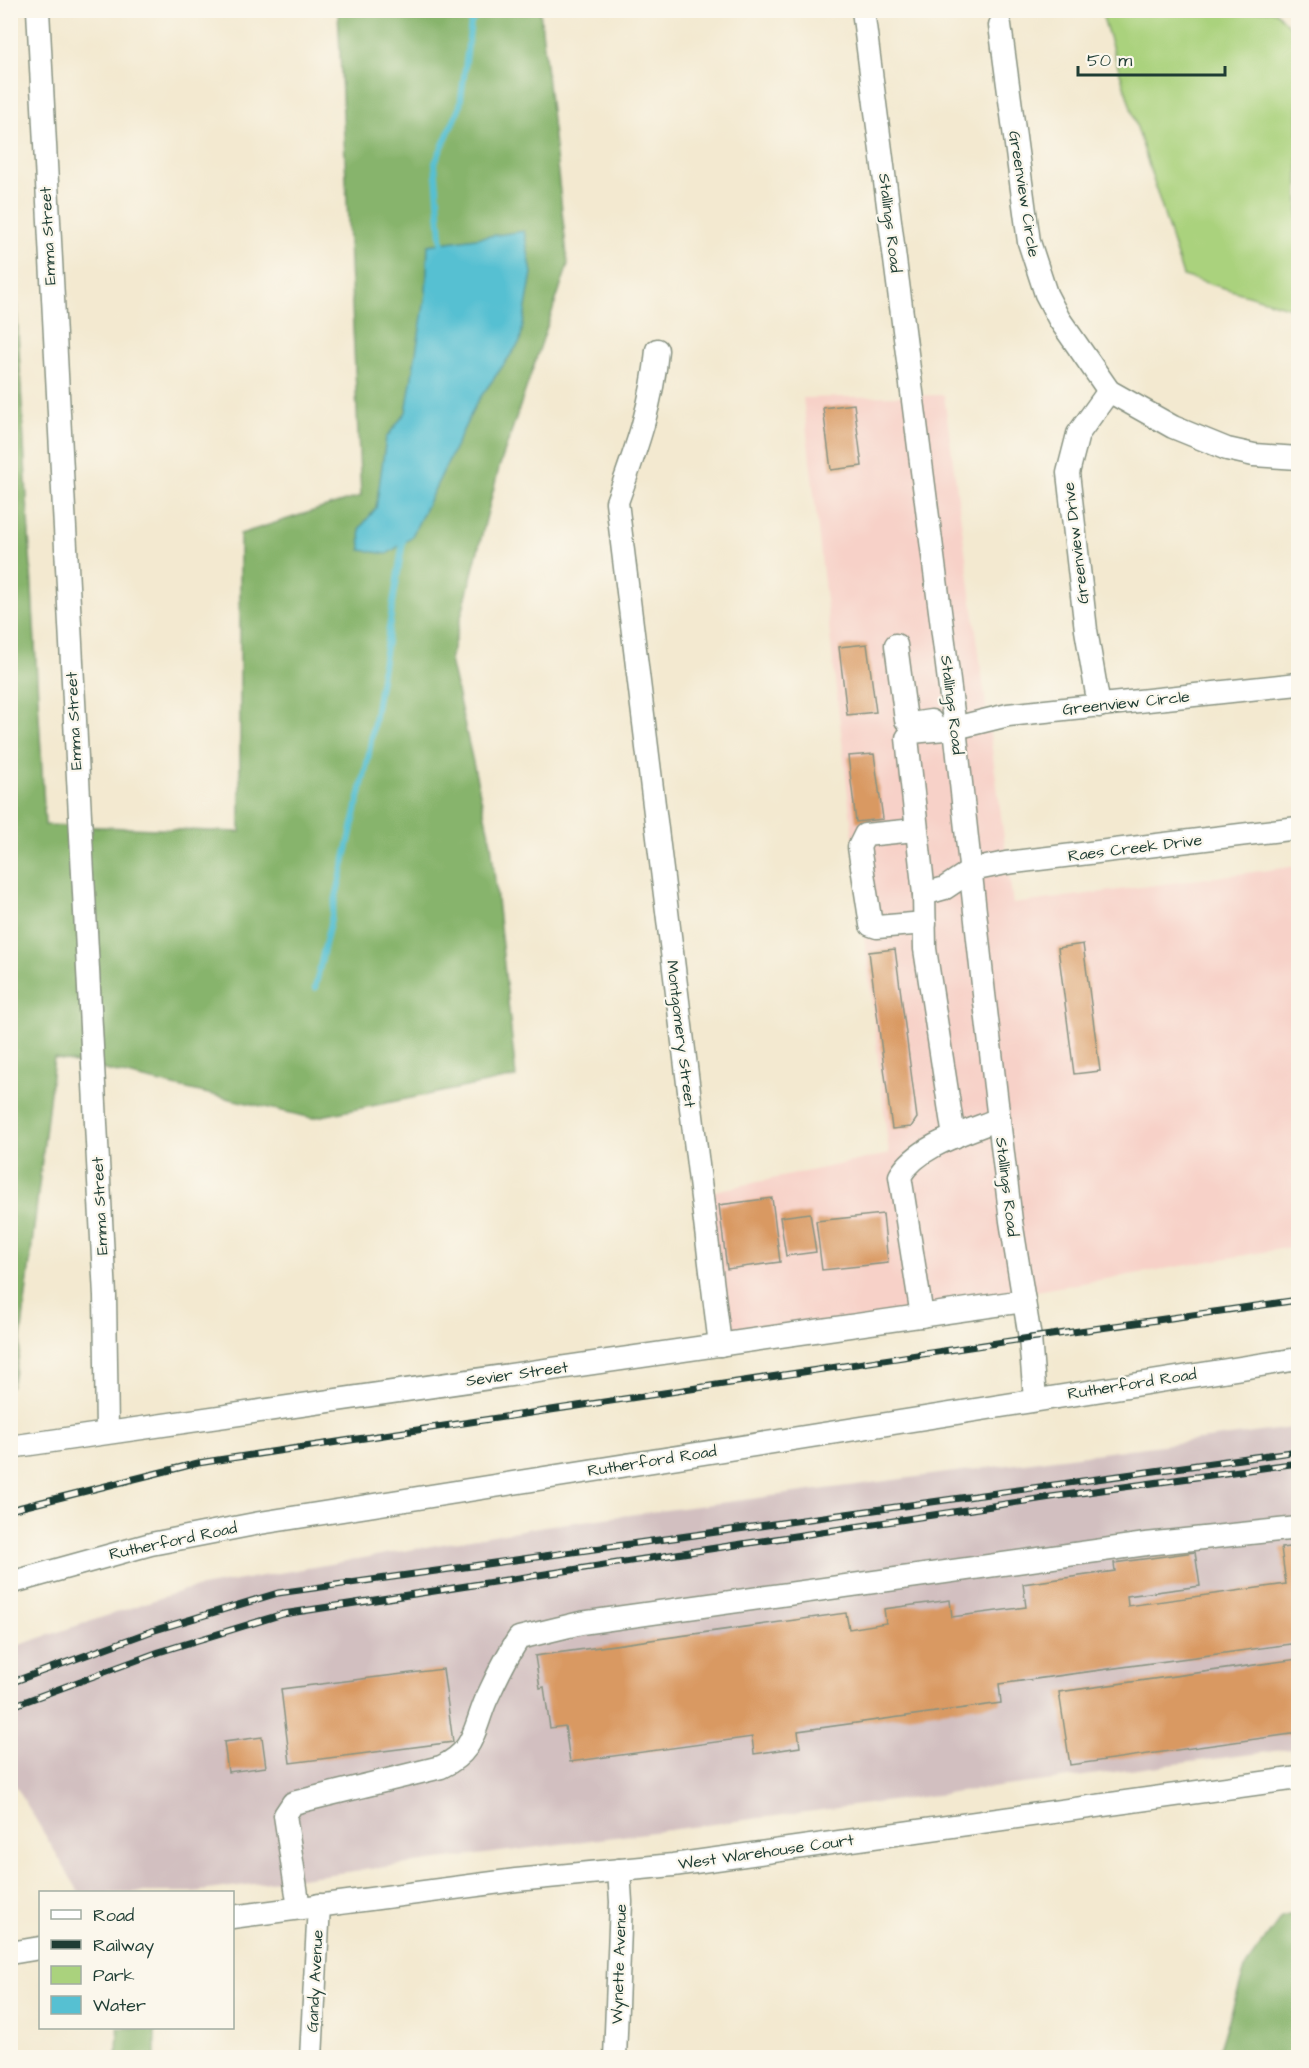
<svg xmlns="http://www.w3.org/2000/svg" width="1309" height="2068" viewBox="0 0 1309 2068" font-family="'Architects Daughter',sans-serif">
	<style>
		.built { fill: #f7d1c8 }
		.industrial { fill: #d2bfc0 }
		.green { fill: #aad27d; stroke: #648858; stroke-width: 1.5 }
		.forest { fill: #87b46c; stroke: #537850; stroke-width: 1.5 }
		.water { fill: #56c0d2; stroke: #3a7e83; stroke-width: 1.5 }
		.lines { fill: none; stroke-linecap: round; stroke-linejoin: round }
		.stream { stroke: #56c0d2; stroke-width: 6 }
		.building { fill: #d99962 }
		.minor-casing { stroke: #899382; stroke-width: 25 }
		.minor { stroke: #fff; stroke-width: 22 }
		.rail-casing { stroke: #1f3d34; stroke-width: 7 }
		.rail { stroke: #fbf7ec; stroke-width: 4.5; stroke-dasharray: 14; stroke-linecap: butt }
		.labels { text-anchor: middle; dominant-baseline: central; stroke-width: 4.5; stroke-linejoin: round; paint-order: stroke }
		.street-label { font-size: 16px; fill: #1f3d34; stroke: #fbf7ec }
	</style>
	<rect width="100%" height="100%" fill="#fbf7ec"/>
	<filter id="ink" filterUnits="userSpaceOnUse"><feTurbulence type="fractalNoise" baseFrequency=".0167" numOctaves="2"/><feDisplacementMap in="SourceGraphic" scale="12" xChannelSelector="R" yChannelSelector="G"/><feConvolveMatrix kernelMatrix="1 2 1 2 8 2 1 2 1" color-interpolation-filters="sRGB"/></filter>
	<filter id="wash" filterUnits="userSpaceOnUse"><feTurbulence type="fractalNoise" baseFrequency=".008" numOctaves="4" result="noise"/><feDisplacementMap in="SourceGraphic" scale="24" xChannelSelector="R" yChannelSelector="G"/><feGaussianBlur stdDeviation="1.35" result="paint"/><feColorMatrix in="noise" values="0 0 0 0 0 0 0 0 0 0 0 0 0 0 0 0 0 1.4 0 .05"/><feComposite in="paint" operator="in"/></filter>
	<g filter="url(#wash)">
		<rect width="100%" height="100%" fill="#f3e9d0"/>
		<path class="built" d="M 944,395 L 1013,904 L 1298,866 L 1298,1246 L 720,1345 L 701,1194 L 889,1154 L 803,398 Z"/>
		<path class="industrial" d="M 1298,1427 L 1298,1748 L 193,1892 L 79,1892 L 11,1778 L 10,1648 L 184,1590 L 544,1526 Z"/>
		<path class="green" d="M 1101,11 L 1275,11 L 1298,36 L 1298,310 L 1183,276 Z"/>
		<g class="forest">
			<path d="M 338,11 L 540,11 L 568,265 L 499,468 L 450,660 L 491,843 L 516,1077 L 312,1118 L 54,1058 L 19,1355 L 11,1387 L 10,188 L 45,825 L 240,832 L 240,534 L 361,496 Z"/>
			<path d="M 1298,1913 L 1298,2057 L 1217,2057 L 1246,1966 L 1281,1917 Z"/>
			<path d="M 118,2028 L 155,2028 L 155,2057 L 117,2057 Z"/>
		</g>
		<path class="water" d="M 524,231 L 532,273 L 520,342 L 477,402 L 411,538 L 387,554 L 361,550 L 360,528 L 376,508 L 386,438 L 406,412 L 426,293 L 428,245 Z"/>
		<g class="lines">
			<g class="stream">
				<path d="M 442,249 L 435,163 L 460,106 L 471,23 L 481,10"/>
				<path d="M 315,988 L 368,759 L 404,535"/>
			</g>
		</g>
		<g id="blocks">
			<g class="building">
				<path d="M 854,404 L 862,466 L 831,470 L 823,408 Z"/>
				<path d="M 867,644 L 876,712 L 847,715 L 839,647 Z"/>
				<path d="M 874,754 L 883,819 L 856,822 L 848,756 Z"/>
				<path d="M 1083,944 L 1100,1071 L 1074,1074 L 1058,948 Z"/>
				<path d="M 895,949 L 917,1118 L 911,1127 L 892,1129 L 869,952 Z"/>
				<path d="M 772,1198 L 780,1262 L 727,1269 L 719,1205 Z"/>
				<path d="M 810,1213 L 816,1252 L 786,1256 L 780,1217 Z"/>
				<path d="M 883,1214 L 888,1263 L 822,1270 L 816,1221 Z"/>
				<path d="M 1298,1546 L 1298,1643 L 999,1684 L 1001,1703 L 798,1731 L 800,1747 L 754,1754 L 752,1737 L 570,1762 L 565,1726 L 550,1728 L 544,1687 L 540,1688 L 535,1656 L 846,1613 L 849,1629 L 886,1623 L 884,1609 L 950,1600 L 952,1617 L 1026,1607 L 1023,1584 L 1115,1571 L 1114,1563 L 1195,1552 L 1200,1586 L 1127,1596 L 1128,1606 L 1286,1584 L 1281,1548 Z"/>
				<path d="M 1298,1659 L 1298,1733 L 1070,1765 L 1059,1692 Z"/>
				<path d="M 443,1669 L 453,1742 L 290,1763 L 281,1689 Z"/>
				<path d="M 262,1737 L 266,1767 L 228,1772 L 224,1742 Z"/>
			</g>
		</g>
	</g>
	<g filter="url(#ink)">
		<use href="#blocks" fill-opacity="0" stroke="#899382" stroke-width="1.5"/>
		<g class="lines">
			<defs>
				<g id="minor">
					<path d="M 38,10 L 105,1296 L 107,1431"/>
					<path d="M 863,10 L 955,728 L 984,994 L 1011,1221 L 1030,1338 L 1035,1399"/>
					<path d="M 1000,25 L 1029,242 L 1046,294 L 1059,319 L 1109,391 L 1173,427 L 1227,449 L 1254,455 L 1298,458"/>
					<path d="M 657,350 C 653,403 635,452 617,502 L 720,1345"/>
					<path d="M 896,645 L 906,720 L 911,724 L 931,721"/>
					<path d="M 1099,706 L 1086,630 L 1068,473 L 1078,434 L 1109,391"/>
					<path d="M 915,830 L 865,835 L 859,847 L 871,925 L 877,927 L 925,923"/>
					<path d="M 924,894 L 907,738 L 912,732 L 955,728 L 1008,715 L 1298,684"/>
					<path d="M 954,1137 L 925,949 L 924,894 L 945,888 L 972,870 L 1006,863 L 1298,828"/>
					<path d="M 922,1316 L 900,1176 C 918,1145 967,1132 999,1119"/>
					<path d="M 10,1447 L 1024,1301"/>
					<path d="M 10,1583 L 151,1544 L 260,1523 L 1298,1359"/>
					<path d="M 299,1908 L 285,1815 L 293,1803 L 441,1767 C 475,1751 473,1731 486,1700 C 496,1679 505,1658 519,1638 L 581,1623 L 1146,1544 L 1298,1528"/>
					<path d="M 232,1917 L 516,1880 L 673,1865 L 1298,1778"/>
					<path d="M 10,1953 L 40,1948"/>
					<path d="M 311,2058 L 319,1905"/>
					<path d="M 615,2058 L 621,1902 L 619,1870"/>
				</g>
			</defs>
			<use href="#minor" class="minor-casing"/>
			<use href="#minor" class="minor"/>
			<defs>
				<g id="rail">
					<path d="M 10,1510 L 198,1463 L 1030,1338 L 1298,1300"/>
					<path d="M 10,1683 L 152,1631 L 278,1593 L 1298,1451"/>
					<path d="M 10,1707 L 159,1652 L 283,1614 L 1051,1497 L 1298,1463"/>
				</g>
			</defs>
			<use href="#rail" class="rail-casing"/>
			<use href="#rail" class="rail"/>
		</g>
	</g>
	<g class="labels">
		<g class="street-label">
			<text transform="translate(1024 194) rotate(81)">Greenview Circle</text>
			<text transform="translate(890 223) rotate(83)">Stallings Road</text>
			<text transform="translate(48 236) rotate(-93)">Emma Street</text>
			<text transform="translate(1076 543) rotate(-97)">Greenview Drive</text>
			<text transform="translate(1126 703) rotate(-6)">Greenview Circle</text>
			<text transform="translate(952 705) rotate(83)">Stallings Road</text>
			<text transform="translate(74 721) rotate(-93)">Emma Street</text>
			<text transform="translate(1135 848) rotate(-7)">Raes Creek Drive</text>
			<text transform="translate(681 1034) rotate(83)">Montgomery Street</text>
			<text transform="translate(1007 1187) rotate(83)">Stallings Road</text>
			<text transform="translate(100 1206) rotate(-93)">Emma Street</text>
			<text transform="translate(517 1374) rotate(-8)">Sevier Street</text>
			<text transform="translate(1132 1384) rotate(-9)">Rutherford Road</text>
			<text transform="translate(652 1461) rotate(-9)">Rutherford Road</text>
			<text transform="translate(173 1541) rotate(-12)">Rutherford Road</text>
			<text transform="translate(766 1852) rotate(-8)">West Warehouse Court</text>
			<text transform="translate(619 1964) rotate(-88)">Wynette Avenue</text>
			<text transform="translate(315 1981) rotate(-87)">Gandy Avenue</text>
		</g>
	</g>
	<rect width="1309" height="2068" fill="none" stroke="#fbf7ec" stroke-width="36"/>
	<rect x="39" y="1891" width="195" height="138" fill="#fbf7ec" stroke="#a3ada2" stroke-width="1.5"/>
	<rect x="51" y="1910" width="30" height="9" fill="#ffffff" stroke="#a3ada2" stroke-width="1.5"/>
	<text x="93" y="1921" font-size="18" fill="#1f3d34">Road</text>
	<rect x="51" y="1940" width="30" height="9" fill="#1f3d34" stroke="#a3ada2" stroke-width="1.5"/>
	<text x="93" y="1951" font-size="18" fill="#1f3d34">Railway</text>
	<rect x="51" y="1966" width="30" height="18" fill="#aad27d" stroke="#a3ada2" stroke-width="1.5"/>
	<text x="93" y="1981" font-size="18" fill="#1f3d34">Park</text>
	<rect x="51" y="1996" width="30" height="18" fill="#56c0d2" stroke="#a3ada2" stroke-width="1.5"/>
	<text x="93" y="2011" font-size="18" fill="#1f3d34">Water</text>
	<path d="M1078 66v9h147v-9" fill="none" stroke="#1f3d34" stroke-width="3"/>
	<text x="1087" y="66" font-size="18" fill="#1f3d34" stroke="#fbf7ec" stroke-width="4.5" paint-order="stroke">50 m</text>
</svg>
